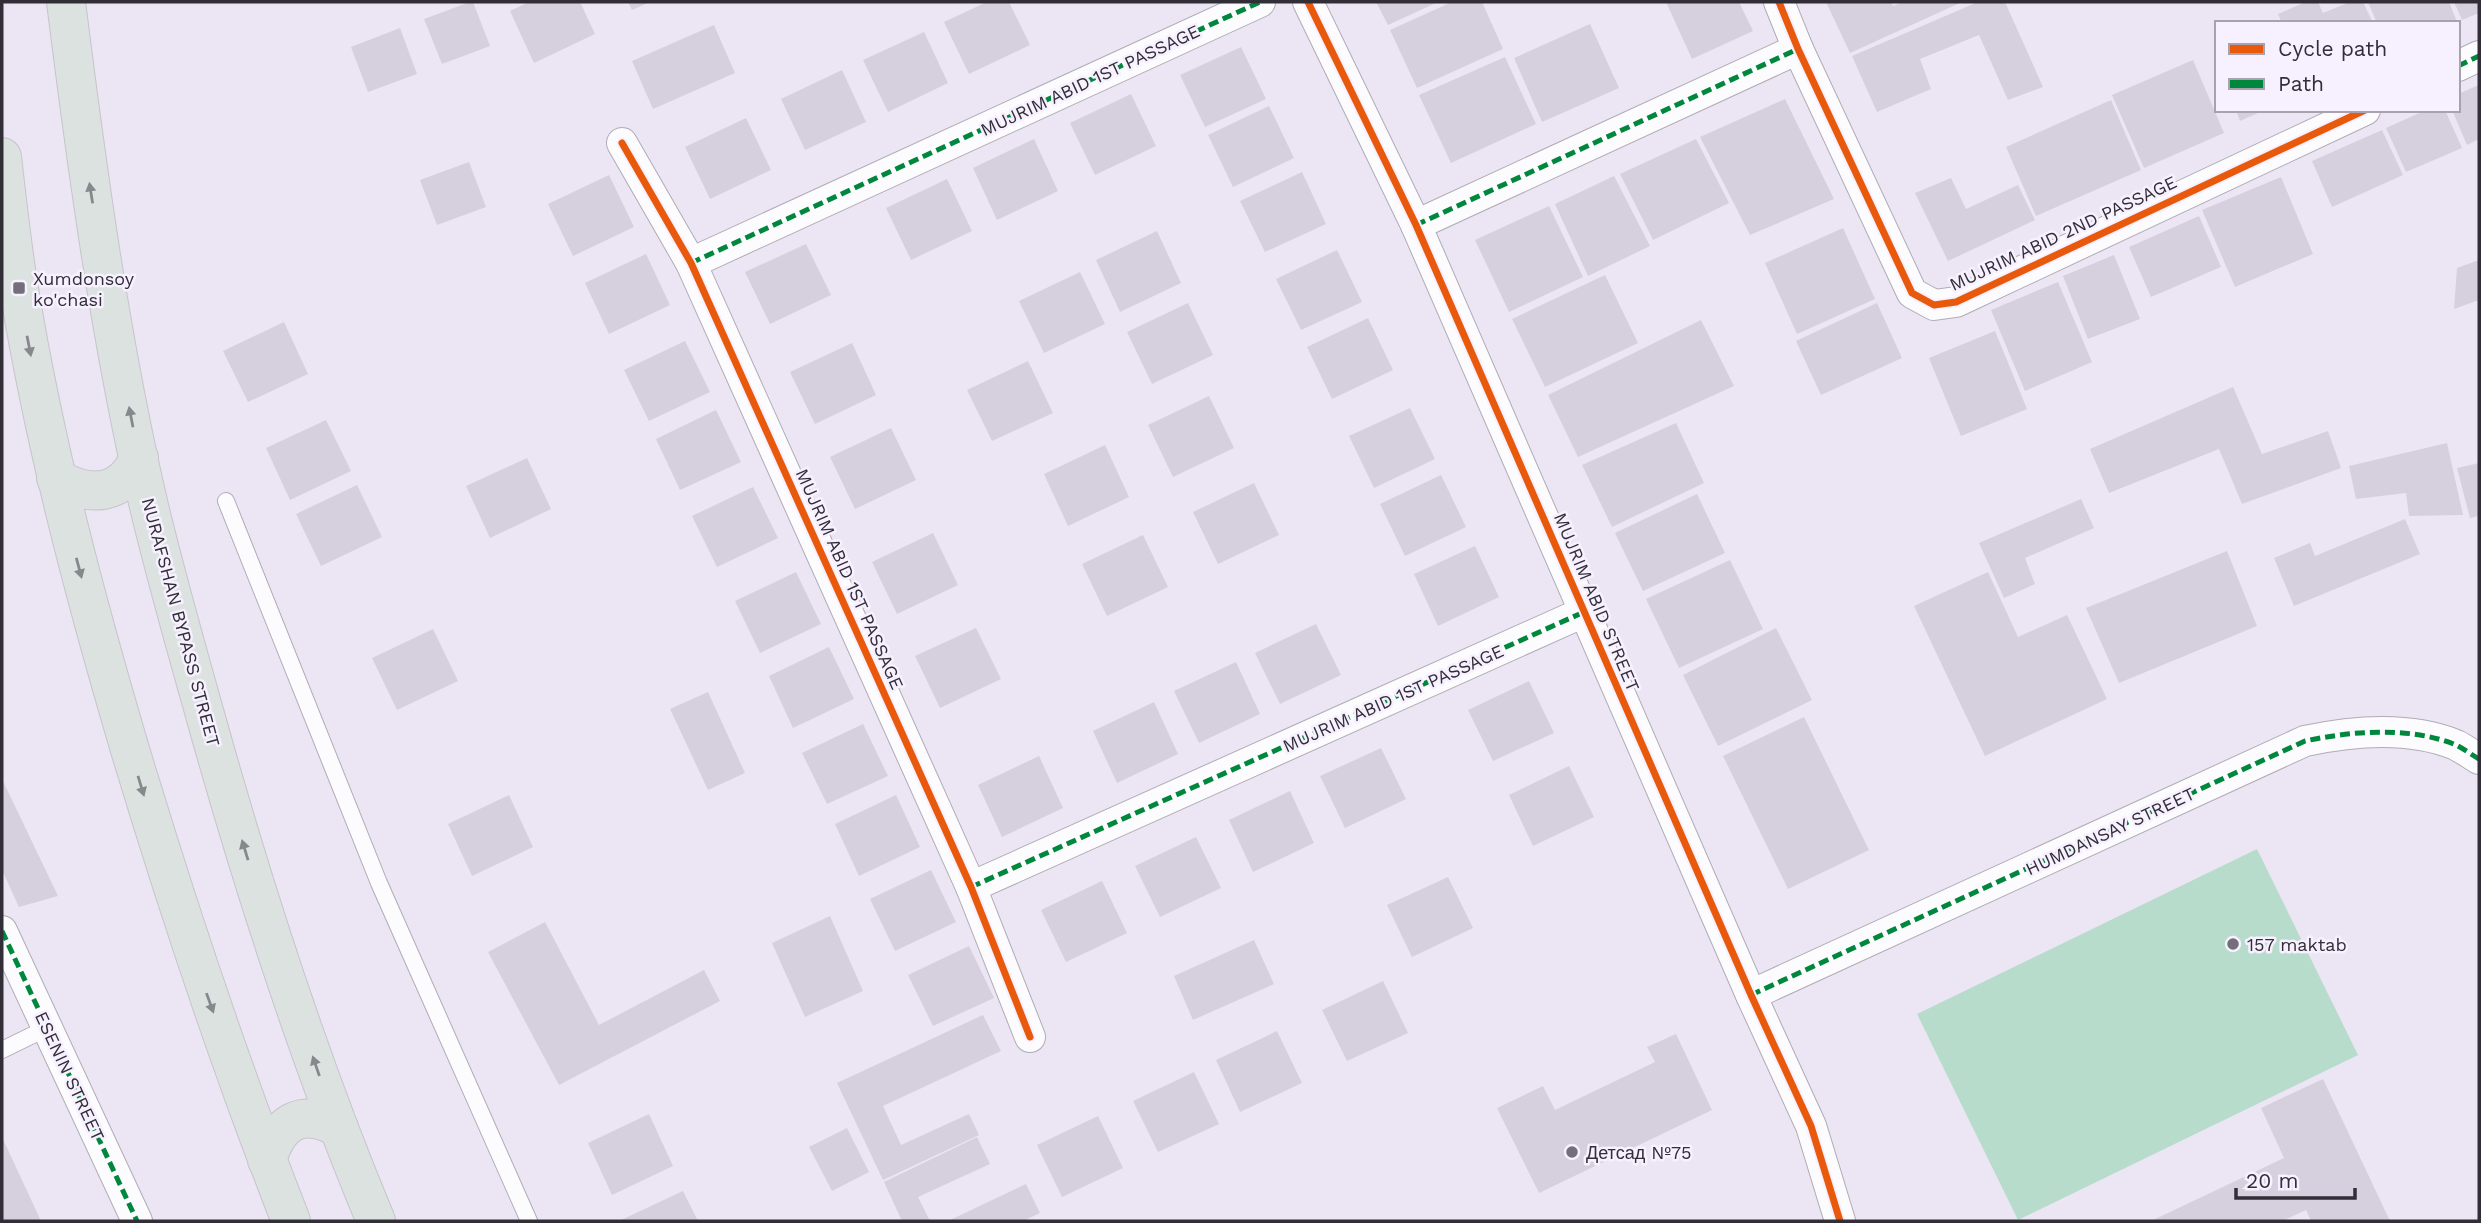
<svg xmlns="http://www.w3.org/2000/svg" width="2481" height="1223" viewBox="0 0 2481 1223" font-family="'Work Sans',sans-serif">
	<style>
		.green { fill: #b7dccc }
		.building { fill: #d6cfde }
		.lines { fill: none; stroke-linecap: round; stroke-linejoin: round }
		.service-casing { stroke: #b0abb5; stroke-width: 18 }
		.minor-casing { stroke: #b0abb5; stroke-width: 32 }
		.primary-casing { stroke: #c7c4cb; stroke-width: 40 }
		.service { stroke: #fcfbfd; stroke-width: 16 }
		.minor { stroke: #fcfbfd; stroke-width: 30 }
		.primary { stroke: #dbe2e0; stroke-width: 38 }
		.quiet { stroke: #00873e; stroke-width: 5; stroke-dasharray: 10 5; stroke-linecap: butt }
		.cycleway-casing { stroke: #f6f0ff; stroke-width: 11 }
		.cycleway { stroke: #e8590c; stroke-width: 7 }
		.oneway { fill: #86888c }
		.poi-dot { fill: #736e79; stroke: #f6f0ff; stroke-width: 2.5 }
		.labels { text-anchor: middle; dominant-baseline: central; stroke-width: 5; stroke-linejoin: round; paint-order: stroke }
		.street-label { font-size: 18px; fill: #322e37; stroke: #f6f0ff }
		.poi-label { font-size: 18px; fill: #322e37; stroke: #f6f0ff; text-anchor: start }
	</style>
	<rect width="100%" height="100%" fill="#ece6f4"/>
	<path class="green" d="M 2257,849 L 2358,1055 L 2018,1220 L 1917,1014 Z"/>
	<g class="building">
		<path d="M 470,2 L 473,2 L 490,46 L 442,64 L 424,19 Z"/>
		<path d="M 529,2 L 580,2 L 595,34 L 534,63 L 510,11 Z"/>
		<path d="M 628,2 L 650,2 L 632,10 Z"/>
		<path d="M 987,2 L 1009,2 L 1030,45 L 969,74 L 944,22 Z"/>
		<path d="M 1376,2 L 1438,2 L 1388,25 Z"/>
		<path d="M 1452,2 L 1482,2 L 1503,49 L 1417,88 L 1390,30 Z"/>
		<path d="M 1666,2 L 1739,2 L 1753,31 L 1692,59 Z"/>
		<path d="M 1826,2 L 1891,2 L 1893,6 L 1903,2 L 1962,2 L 1850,53 Z"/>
		<path d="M 1978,2 L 2005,2 L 2043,87 L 2008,100 L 1979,35 L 1920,59 L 1931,89 L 1877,112 L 1852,56 Z"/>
		<path d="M 2306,2 L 2318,2 L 2323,13 L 2350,2 L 2363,2 L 2373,23 L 2282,23 L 2278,14 Z"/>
		<path d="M 2368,2 L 2449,2 L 2457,22 L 2377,23 Z"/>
		<path d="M 2454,2 L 2479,2 L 2479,13 L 2462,20 Z"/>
		<path d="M 1590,24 L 1619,88 L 1542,122 L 1514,58 Z"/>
		<path d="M 714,25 L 735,73 L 653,109 L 632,61 Z"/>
		<path d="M 400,28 L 417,74 L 368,92 L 351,47 Z"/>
		<path d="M 924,32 L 948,83 L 888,112 L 863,60 Z"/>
		<path d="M 1241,47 L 1266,99 L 1205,127 L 1180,75 Z"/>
		<path d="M 1505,57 L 1536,124 L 1451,163 L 1419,95 Z"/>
		<path d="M 2193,60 L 2224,133 L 2144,168 L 2112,95 Z"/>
		<path d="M 842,70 L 866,122 L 805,150 L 781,99 Z"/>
		<path d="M 2479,85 L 2479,139 L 2467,145 L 2452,110 L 2458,110 L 2458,94 Z"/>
		<path d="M 1131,94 L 1156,146 L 1095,175 L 1070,123 Z"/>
		<path d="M 1785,99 L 1834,199 L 1750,235 L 1700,137 Z"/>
		<path d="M 2111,100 L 2141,170 L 2036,216 L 2006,147 Z"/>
		<path d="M 1269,106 L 1294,158 L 1233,187 L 1208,135 Z"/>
		<path d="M 2236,110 L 2265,110 L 2240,121 Z"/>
		<path d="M 2426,110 L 2445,110 L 2462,148 L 2406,172 L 2386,128 Z"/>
		<path d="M 746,118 L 771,170 L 710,199 L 685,147 Z"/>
		<path d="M 2382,130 L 2403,175 L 2332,207 L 2312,161 Z"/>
		<path d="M 1034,139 L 1058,191 L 997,220 L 973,168 Z"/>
		<path d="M 1696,139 L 1729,203 L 1653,240 L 1620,174 Z"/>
		<path d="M 469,162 L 486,207 L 437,225 L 420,180 Z"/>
		<path d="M 1302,172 L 1326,224 L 1265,252 L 1240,201 Z"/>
		<path d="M 609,175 L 634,227 L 573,256 L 548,204 Z"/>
		<path d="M 1614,176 L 1650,246 L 1588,276 L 1555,204 Z"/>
		<path d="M 2281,177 L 2313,254 L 2235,287 L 2202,210 Z"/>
		<path d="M 1951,178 L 1966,209 L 2018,185 L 2035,220 L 1948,261 L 1915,193 Z"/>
		<path d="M 947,179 L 972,231 L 911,260 L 886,208 Z"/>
		<path d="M 1549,206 L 1583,277 L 1509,312 L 1475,240 Z"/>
		<path d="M 2199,216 L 2221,267 L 2151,297 L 2129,247 Z"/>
		<path d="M 1843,228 L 1875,299 L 1797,334 L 1765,263 Z"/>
		<path d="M 1157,231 L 1181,283 L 1120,312 L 1096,260 Z"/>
		<path d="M 806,244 L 831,295 L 770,324 L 745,272 Z"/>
		<path d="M 1337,250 L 1362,302 L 1301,330 L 1276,279 Z"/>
		<path d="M 646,254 L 670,305 L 609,334 L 585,283 Z"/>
		<path d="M 2114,255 L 2140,319 L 2088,339 L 2063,276 Z"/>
		<path d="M 2479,260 L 2479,300 L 2454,309 L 2457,268 Z"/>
		<path d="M 1080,272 L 1105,324 L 1044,353 L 1019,301 Z"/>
		<path d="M 1605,275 L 1638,343 L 1545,387 L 1512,319 Z"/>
		<path d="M 2058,282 L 2092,362 L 2025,391 L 1991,310 Z"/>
		<path d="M 1188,303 L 1213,355 L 1152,384 L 1127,332 Z"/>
		<path d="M 1877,303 L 1902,358 L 1821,395 L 1796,341 Z"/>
		<path d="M 1368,318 L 1393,370 L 1332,399 L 1307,347 Z"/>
		<path d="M 1701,320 L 1734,386 L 1578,457 L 1548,395 Z"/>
		<path d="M 284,322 L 308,374 L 248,402 L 223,351 Z"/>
		<path d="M 1995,331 L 2027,409 L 1961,436 L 1929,358 Z"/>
		<path d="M 685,341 L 710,392 L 649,421 L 624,370 Z"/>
		<path d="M 852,343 L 876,395 L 815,424 L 790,372 Z"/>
		<path d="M 1028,361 L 1053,413 L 992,441 L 967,390 Z"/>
		<path d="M 2233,387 L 2262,454 L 2328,431 L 2341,468 L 2242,504 L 2219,449 L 2109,493 L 2090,449 Z"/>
		<path d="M 1209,396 L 1234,448 L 1173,477 L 1148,425 Z"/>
		<path d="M 1410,408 L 1435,459 L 1374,488 L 1349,436 Z"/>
		<path d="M 716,410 L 741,462 L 680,490 L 656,439 Z"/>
		<path d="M 326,420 L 351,471 L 290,500 L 266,448 Z"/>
		<path d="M 1676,423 L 1704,483 L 1612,527 L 1582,465 Z"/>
		<path d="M 891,428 L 916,480 L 855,509 L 830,457 Z"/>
		<path d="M 2447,443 L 2463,515 L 2409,516 L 2406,493 L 2356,499 L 2349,466 Z"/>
		<path d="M 1105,445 L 1129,497 L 1068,526 L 1044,474 Z"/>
		<path d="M 527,458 L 551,509 L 490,538 L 466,486 Z"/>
		<path d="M 2479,463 L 2479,516 L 2470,518 L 2457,468 Z"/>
		<path d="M 1441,475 L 1466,527 L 1405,556 L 1380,504 Z"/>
		<path d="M 1254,483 L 1279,535 L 1218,564 L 1193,512 Z"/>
		<path d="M 357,485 L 382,537 L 321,566 L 296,514 Z"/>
		<path d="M 753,487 L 778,538 L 717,567 L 692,516 Z"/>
		<path d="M 1697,494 L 1725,553 L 1643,591 L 1615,533 Z"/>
		<path d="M 2081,499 L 2094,528 L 2025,558 L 2035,584 L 2004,598 L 1979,543 Z"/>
		<path d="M 2405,519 L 2420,554 L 2294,606 L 2274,558 L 2310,543 L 2315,556 Z"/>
		<path d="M 933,533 L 958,585 L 897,614 L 872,562 Z"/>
		<path d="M 1143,535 L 1168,587 L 1107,616 L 1082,564 Z"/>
		<path d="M 1475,546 L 1499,597 L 1438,626 L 1414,574 Z"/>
		<path d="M 2227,551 L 2257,626 L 2119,683 L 2086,608 Z"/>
		<path d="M 1730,560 L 1763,629 L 1679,668 L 1646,599 Z"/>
		<path d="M 796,572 L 821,624 L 760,653 L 735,601 Z"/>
		<path d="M 1988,572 L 2018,637 L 2067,615 L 2107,699 L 1985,756 L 1914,606 Z"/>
		<path d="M 1316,624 L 1341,675 L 1280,704 L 1255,653 Z"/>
		<path d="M 976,628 L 1001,679 L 940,708 L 915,656 Z"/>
		<path d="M 1776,628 L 1812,700 L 1718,746 L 1683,675 Z"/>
		<path d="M 433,629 L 458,681 L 397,710 L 372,658 Z"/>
		<path d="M 829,647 L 854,699 L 793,728 L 769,676 Z"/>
		<path d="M 1236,662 L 1260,714 L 1199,743 L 1174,691 Z"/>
		<path d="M 1529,681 L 1554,733 L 1493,761 L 1468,710 Z"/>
		<path d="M 708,692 L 745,773 L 708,790 L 670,709 Z"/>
		<path d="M 1154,702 L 1178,754 L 1117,783 L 1093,731 Z"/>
		<path d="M 1804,717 L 1869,850 L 1788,889 L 1723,756 Z"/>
		<path d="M 863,724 L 888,776 L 827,804 L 802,753 Z"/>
		<path d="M 1381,748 L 1406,799 L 1345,828 L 1320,776 Z"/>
		<path d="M 1039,756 L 1063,808 L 1002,837 L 978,785 Z"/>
		<path d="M 1569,766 L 1594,817 L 1533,846 L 1509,795 Z"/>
		<path d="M 2,779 L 58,896 L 19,907 L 2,870 Z"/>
		<path d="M 1290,791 L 1314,843 L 1253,872 L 1229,820 Z"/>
		<path d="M 509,795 L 533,847 L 472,876 L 448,824 Z"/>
		<path d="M 896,795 L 920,847 L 859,876 L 835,824 Z"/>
		<path d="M 1196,837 L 1221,888 L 1160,917 L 1135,866 Z"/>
		<path d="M 931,870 L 956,922 L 895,951 L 870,899 Z"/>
		<path d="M 1448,877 L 1473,928 L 1412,957 L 1387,905 Z"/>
		<path d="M 1102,881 L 1127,933 L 1066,962 L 1041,910 Z"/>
		<path d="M 830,916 L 863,991 L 805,1017 L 772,943 Z"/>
		<path d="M 545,922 L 599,1025 L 704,970 L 720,1001 L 559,1085 L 488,952 Z"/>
		<path d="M 1254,940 L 1274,984 L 1193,1020 L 1174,976 Z"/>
		<path d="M 969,946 L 994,998 L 933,1026 L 908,975 Z"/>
		<path d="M 1383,981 L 1408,1033 L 1347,1061 L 1322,1010 Z"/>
		<path d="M 983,1015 L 1001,1051 L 883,1106 L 901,1145 L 969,1114 L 979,1135 L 883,1180 L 837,1083 Z"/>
		<path d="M 1277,1031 L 1302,1083 L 1240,1112 L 1216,1060 Z"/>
		<path d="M 1676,1034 L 1712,1110 L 1539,1193 L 1497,1108 L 1543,1086 L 1555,1110 L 1655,1062 L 1647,1047 Z"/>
		<path d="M 1194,1072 L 1219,1124 L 1158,1152 L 1133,1101 Z"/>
		<path d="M 2323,1079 L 2390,1221 L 2311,1221 L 2306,1210 L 2282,1221 L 2151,1221 L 2284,1158 L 2261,1108 Z"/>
		<path d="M 649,1114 L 673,1166 L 612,1195 L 588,1143 Z"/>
		<path d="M 1098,1116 L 1123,1168 L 1062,1197 L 1037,1145 Z"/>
		<path d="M 847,1128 L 869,1172 L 832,1191 L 809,1147 Z"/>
		<path d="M 2,1137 L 41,1221 L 2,1221 Z"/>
		<path d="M 977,1137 L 990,1164 L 918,1197 L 930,1221 L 902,1221 L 884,1182 Z"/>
		<path d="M 1026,1184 L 1040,1213 L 1023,1221 L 948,1221 Z"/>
		<path d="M 683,1191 L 698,1221 L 619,1221 Z"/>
	</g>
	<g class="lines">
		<defs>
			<g id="service">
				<path d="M 226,501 L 379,883 L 529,1221"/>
				<path d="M 2,1050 L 47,1028"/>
			</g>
			<g id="minor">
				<path d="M 1308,2 L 1416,225 L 1751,995 L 1811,1126 L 1840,1221"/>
				<path d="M 1779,2 L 1798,49 L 1912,293 L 1934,305 L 1956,302 L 2365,110"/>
				<path d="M 2458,66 L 2479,56"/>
				<path d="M 622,143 L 691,263 L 971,887 L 1030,1037"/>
				<path d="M 1416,225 L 1798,49"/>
				<path d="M 691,263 L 1260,2"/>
				<path d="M 971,887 L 1584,612"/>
				<path d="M 2,931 L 137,1221"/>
				<path d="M 1751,995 L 2305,741 C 2352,731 2410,726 2456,745 C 2464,749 2472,755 2479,759"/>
			</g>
			<g id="primary">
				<path d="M 66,2 C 87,169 110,338 148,502 C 166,578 188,654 209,729 C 256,896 309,1061 376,1221"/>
				<path d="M 2,157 C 7,201 12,246 19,289 C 45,447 86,601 131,753 C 179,912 231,1068 291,1221"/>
				<path d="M 56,478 C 90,498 122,496 139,458"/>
				<path d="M 267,1160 C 279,1122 301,1107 339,1128"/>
			</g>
		</defs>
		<use href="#service" class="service-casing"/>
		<use href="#minor" class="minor-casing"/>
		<use href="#primary" class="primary-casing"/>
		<use href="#service" class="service"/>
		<use href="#minor" class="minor"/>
		<use href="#primary" class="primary"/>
		<g class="quiet">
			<path d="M 2458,66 L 2479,56"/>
			<path d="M 1416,225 L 1798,49"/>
			<path d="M 691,263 L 1260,2"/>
			<path d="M 971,887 L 1584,612"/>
			<path d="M 2,931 L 137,1221"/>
			<path d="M 1751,995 L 2305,741 C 2352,731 2410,726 2456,745 C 2464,749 2472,755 2479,759"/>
		</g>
		<defs>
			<g id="cycleway">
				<path d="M 1308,2 L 1416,225 L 1751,995 L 1811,1126 L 1840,1221"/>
				<path d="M 1779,2 L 1798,49 L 1912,293 L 1934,305 L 1956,302 L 2365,110"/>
				<path d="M 622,143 L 691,263 L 971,887 L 1030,1037"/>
			</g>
		</defs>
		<use href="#cycleway" class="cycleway-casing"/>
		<use href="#cycleway" class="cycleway"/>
	</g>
	<defs><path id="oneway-solid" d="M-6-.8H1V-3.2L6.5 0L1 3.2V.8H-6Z" transform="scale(1.75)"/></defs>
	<g class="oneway">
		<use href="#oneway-solid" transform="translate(91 193) rotate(-99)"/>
		<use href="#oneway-solid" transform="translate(29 346) rotate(79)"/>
		<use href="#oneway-solid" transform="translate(131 417) rotate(-101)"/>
		<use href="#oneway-solid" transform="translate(79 568) rotate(75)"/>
		<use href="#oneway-solid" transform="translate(141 786) rotate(73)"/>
		<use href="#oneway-solid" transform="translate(245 850) rotate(-107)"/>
		<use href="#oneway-solid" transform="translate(210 1003) rotate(70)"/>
		<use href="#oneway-solid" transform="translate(316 1066) rotate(-109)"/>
	</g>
	<g class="poi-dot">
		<rect x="12" y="281" width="14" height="14" rx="3.5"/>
		<circle cx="2233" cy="944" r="7"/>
		<circle cx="1572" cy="1152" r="7"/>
	</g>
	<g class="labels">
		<g class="street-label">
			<text transform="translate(1090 80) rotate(-25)">MUJRIM ABID 1ST PASSAGE</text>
			<text transform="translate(2063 233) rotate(-25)">MUJRIM ABID 2ND PASSAGE</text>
			<text transform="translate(850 579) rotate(66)">MUJRIM ABID 1ST PASSAGE</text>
			<text transform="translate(1597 602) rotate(67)">MUJRIM ABID STREET</text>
			<text transform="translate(181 622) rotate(75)">NURAFSHAN BYPASS STREET</text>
			<text transform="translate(1393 698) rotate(-24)">MUJRIM ABID 1ST PASSAGE</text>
			<text transform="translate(2110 831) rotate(-25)">HUMDANSAY STREET</text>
			<text transform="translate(70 1076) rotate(65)">ESENIN STREET</text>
		</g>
		<g class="poi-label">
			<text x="33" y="278">Xumdonsoy<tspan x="33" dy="21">ko'chasi</tspan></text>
			<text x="2247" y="944">157 maktab</text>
			<text x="1586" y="1152">Детсад №75</text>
		</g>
	</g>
	<rect width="2481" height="1223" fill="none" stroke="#322e37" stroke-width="7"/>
	<rect x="2215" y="21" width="245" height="91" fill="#f6f0ff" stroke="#a8a2af" stroke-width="2"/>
	<rect x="2229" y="44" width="35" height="10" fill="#e8590c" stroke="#a8a2af" stroke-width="2"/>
	<text x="2278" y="56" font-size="21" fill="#322e37">Cycle path</text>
	<rect x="2229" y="79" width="35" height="10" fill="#00873e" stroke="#a8a2af" stroke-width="2"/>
	<text x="2278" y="91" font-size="21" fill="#322e37">Path</text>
	<path d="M2236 1188v10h119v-10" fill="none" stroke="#322e37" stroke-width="3.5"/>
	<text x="2246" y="1188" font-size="21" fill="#322e37" stroke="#f6f0ff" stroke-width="5" paint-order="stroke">20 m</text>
</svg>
